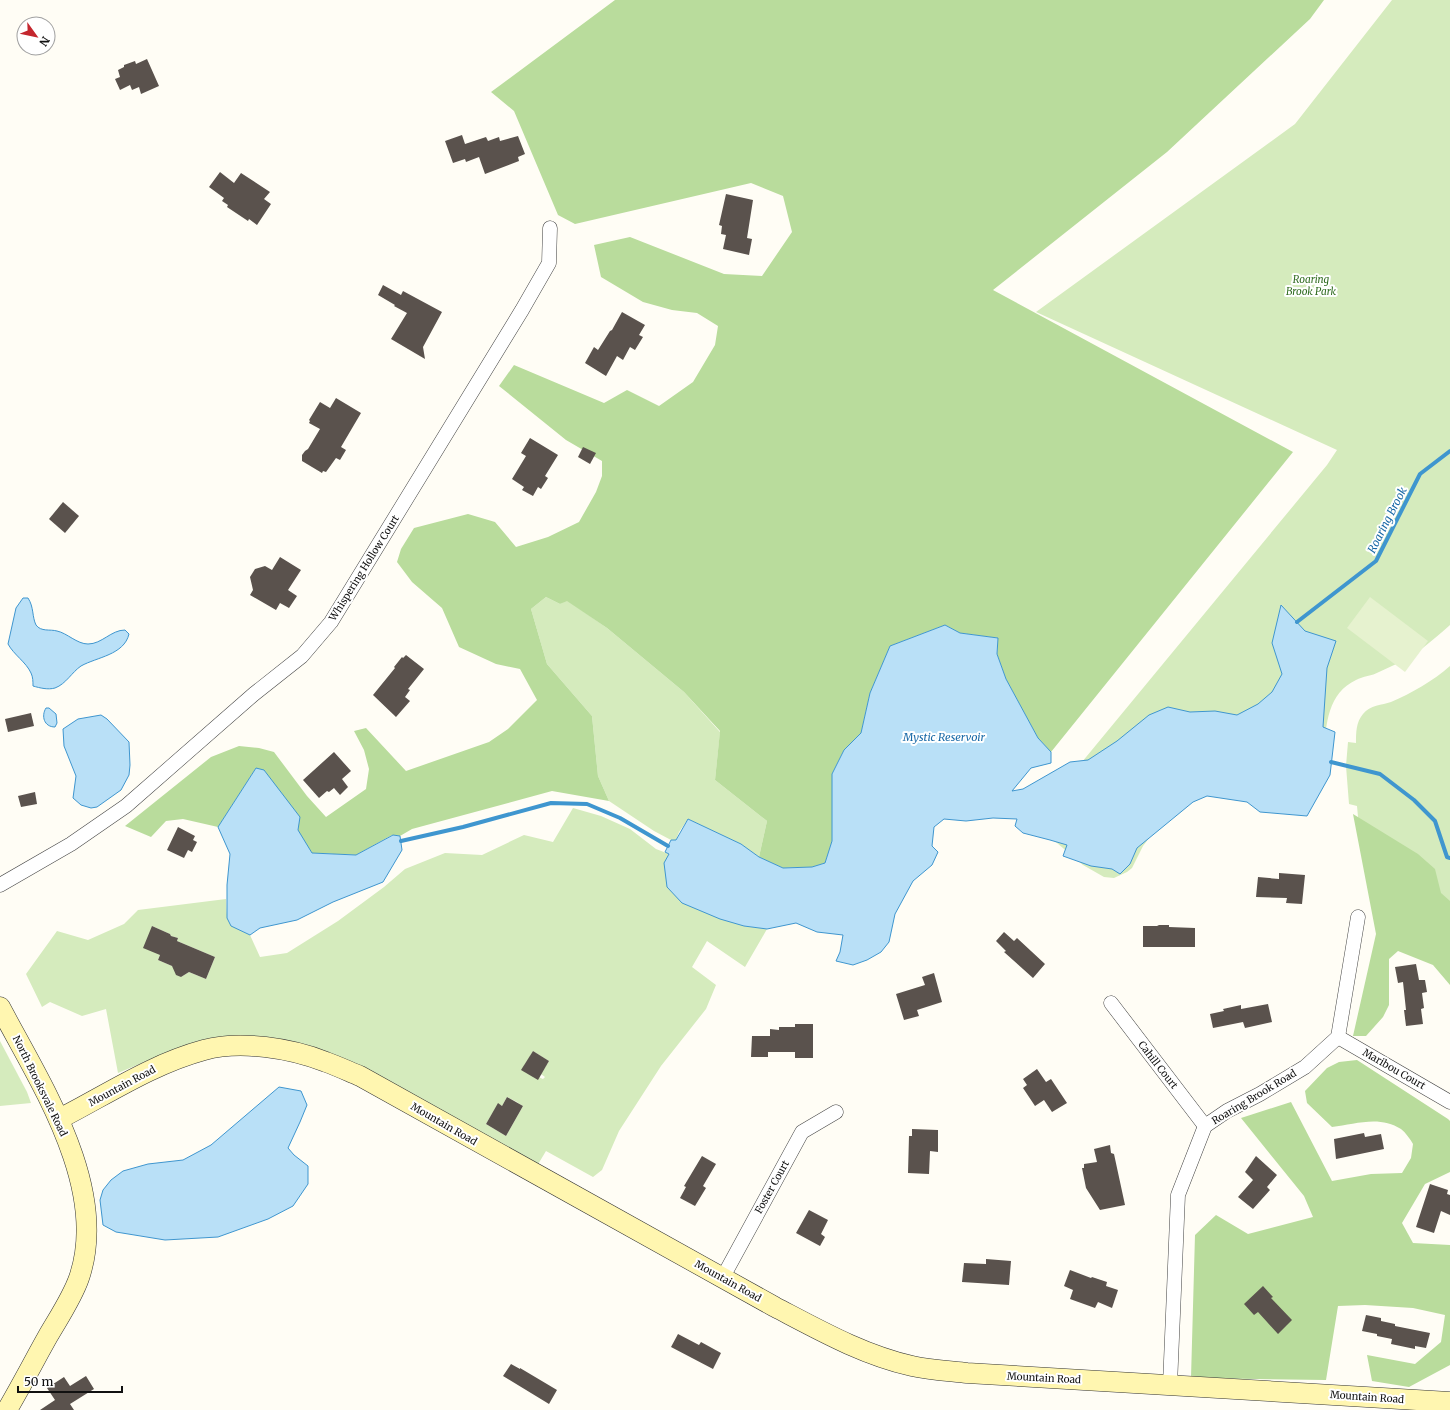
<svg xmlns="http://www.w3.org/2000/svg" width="1450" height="1410" viewBox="0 0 1450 1410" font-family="Merriweather,serif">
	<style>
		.green { fill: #d5ebbd; fill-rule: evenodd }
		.forest { fill: #b9dc9c }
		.pitch { fill: #e6f2cf }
		.water { fill: #b9e0f7; stroke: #3f96cf }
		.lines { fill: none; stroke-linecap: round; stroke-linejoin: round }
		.stream { stroke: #3f96cf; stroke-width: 4 }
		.building { fill: #5a524d }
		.minor-casing { stroke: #444; stroke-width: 15 }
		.secondary-casing { stroke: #333; stroke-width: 21 }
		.minor { stroke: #fff; stroke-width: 14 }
		.secondary { stroke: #fff6b0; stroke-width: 20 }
		.labels { text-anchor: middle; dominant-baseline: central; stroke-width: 4; stroke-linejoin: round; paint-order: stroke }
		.park-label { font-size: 10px; font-style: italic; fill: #2f6b1f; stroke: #fff }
		.street-label { font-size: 10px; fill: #111; stroke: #fff }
		.water-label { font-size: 11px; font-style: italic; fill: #1768a6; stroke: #fff }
	</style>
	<rect width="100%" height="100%" fill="#fffdf5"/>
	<g class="green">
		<path d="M 1392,0 L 1450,0 L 1450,625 C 1442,632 1433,640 1424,647 C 1411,657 1395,665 1379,672 C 1372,676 1363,676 1356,680 C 1328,693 1326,724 1324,751 L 1207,785 L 1166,816 L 1143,846 L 1132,868 L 1127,872 L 1114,878 L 1104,877 L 1083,865 L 1057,843 L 1030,825 L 1327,465 L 1337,450 L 1036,312 L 1295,124 Z"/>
		<path d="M 546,597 L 560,604 L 567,600 L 607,628 L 684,692 L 720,732 L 715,780 L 767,821 L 759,857 L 741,844 L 688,819 L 679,832 L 676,840 L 671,840 L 654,831 L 609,801 L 598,776 L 592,716 L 547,664 L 531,609 Z"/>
		<path d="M 1450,666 L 1450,913 L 1361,849 L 1357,806 L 1349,804 L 1346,766 L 1348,742 L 1356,743 C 1356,733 1356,722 1363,714 C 1370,705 1382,705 1391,702 C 1412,693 1433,681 1450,666 Z"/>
		<path d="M 573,808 L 601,816 L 630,829 L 656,849 L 669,854 L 667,859 L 682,903 L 744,926 L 767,929 L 745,967 L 707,941 L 692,967 L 716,985 L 706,1009 L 661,1066 L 619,1131 L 602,1170 L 593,1177 L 546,1151 L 537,1166 L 336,1056 L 166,1053 L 118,1073 L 106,1009 L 82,1016 L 50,1002 L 42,1007 L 26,974 L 57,931 L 88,940 L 124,924 L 138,910 L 226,899 C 227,925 227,924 250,935 L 260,957 L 287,953 L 338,921 L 384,887 L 405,869 L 445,853 L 482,855 L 524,835 L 553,842 ZM 152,926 L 170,934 L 171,936 L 178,938 L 177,941 L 215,957 L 206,979 L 189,972 L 181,977 L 172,966 L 158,960 L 160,955 ZM 533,1051 L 549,1061 L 541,1074 L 545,1077 L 543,1079 L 522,1070 ZM 507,1097 L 517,1102 L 518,1103 L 523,1106 L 506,1136 L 486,1124 L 498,1104 L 502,1106 Z"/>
		<path d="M 0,1041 L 27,1092 L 31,1103 L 0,1106 Z"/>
	</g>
	<g class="forest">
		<path d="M 615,0 L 1324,0 L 1310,19 L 1167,152 L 993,290 L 1293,452 L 1051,752 L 1038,738 L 1006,679 L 997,654 L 998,638 L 960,633 L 945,625 L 890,646 L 870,693 L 861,733 L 844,750 L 832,774 L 832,841 L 825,863 L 812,867 L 783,868 L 759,857 L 767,821 L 715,780 L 720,731 L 684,692 L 607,628 L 567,601 L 560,604 L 546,597 L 531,609 L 547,664 L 592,716 L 598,776 L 609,801 L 552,791 L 412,829 L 400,836 L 392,835 L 356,855 L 312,853 L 256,768 L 218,827 L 183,819 L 166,821 L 151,837 L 125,826 L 211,757 L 239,746 L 259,748 L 274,752 L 307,796 L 326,817 L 366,789 L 369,769 L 364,750 L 354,731 L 366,728 L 406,771 L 489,742 L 508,729 L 537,700 L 520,669 L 496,664 L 459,647 L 442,608 L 412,582 L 397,562 L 401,549 L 414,528 L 468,514 L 495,522 L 516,547 L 548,537 L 579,522 L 596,492 L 602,476 L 602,461 L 566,440 L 499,386 L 514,365 L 604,403 L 627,390 L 659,406 L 693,382 L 715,345 L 718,326 L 697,313 L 672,310 L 643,302 L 601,277 L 594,245 L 630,237 L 724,274 L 762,276 L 792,232 L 783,196 L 751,183 L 575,224 L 558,215 L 514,111 L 491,92 Z"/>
		<path d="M 1353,814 L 1418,854 L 1435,869 L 1441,893 L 1450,901 L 1450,985 L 1433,965 L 1398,951 L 1389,959 L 1389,1005 L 1383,1017 L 1366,1036 L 1353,1036 L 1376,934 Z"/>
		<path d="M 1357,1060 L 1448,1119 L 1450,1121 L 1450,1172 L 1425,1184 L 1402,1223 L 1413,1243 L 1450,1245 L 1450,1365 L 1409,1387 L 1372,1381 L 1367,1355 L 1415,1364 L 1441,1342 L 1445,1315 L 1413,1308 L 1365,1305 L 1338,1306 L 1326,1380 L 1191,1378 L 1195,1235 L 1216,1215 L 1248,1234 L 1313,1217 L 1304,1196 L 1241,1118 L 1291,1102 L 1332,1181 L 1371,1174 L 1402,1173 L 1411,1158 L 1413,1144 C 1410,1139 1406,1133 1401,1129 C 1380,1115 1355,1124 1332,1127 L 1307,1103 L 1305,1091 L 1327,1068 L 1339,1062 Z"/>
	</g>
	<path class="pitch" d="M 1370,597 L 1428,641 L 1405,672 L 1347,628 Z"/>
	<g class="water">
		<path d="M 23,598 L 28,598 C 34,607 32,617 36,625 C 41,632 50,629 57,631 C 67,633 77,644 88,644 C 102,644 111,630 125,630 L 129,634 C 124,655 97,657 81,666 C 72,672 66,684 55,688 C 48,690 40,688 33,686 C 33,682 33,677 31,673 C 26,662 14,655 8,644 L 16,608 Z"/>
		<path d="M 1281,605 L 1305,631 L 1336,641 L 1327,668 L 1323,727 L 1335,732 L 1330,775 L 1307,816 L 1260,812 L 1247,802 L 1207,796 L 1193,802 L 1137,848 L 1130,864 L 1120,874 L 1112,869 L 1091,866 L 1063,856 L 1067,845 L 1050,840 L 1023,833 L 1015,826 L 1017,819 L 993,818 L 966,821 L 944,819 L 934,827 L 932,846 L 938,852 L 932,865 L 913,881 L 895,914 L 889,942 L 881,952 L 867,960 L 853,965 L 836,961 L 840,952 L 843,935 L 817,932 L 796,923 L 767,929 L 744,926 L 720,919 L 682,903 L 667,887 L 664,863 L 669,854 L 665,852 L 671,840 L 676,840 L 688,819 L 741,844 L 759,857 L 783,868 L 812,867 L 825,863 L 832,841 L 832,774 L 844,750 L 861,733 L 870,693 L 890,646 L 945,625 L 960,633 L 998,638 L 997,654 L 1006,679 L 1038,738 L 1051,752 L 1051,763 L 1031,768 L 1012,791 L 1023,789 L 1070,762 L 1088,760 L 1117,741 L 1149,715 L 1168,707 L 1190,712 L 1215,711 L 1237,715 L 1258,704 L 1272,692 L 1282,674 L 1272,643 Z"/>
		<path d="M 46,708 L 49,708 L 56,714 L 57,723 L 55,727 C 44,727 41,716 46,708 Z"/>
		<path d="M 101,715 L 107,719 L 129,742 L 130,765 L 129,775 L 121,790 L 97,807 L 91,808 L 81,805 L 73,798 L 76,776 L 64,746 L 63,729 L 78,719 Z"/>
		<path d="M 256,768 L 264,770 L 300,817 L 298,830 L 312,853 L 356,855 L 393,835 L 400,836 L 402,850 L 383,882 L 333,902 L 297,920 L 260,928 L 250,935 L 231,926 L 227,918 L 227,885 L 230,854 L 218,827 Z"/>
		<path d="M 279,1087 L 301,1091 L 307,1105 L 300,1122 L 288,1148 L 294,1155 L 308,1166 L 308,1184 L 293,1206 L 268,1219 L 218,1237 L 165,1240 L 116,1232 L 103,1225 L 100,1200 L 103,1190 L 111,1180 L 123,1171 L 148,1164 L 183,1160 L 211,1145 Z"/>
	</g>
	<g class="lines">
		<g class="stream">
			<path d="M 1297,622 L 1376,561 L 1420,474 L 1450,451"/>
			<path d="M 1331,762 L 1380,774 L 1414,800 L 1435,821 L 1447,857 L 1450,858"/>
			<path d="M 401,841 L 463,827 L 551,803 L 587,804 L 620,818 L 668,846"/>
		</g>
	</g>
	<g class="building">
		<path d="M 147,59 L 159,86 L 141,94 L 139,87 L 132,90 L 130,85 L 120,90 L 115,79 L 120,77 L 118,70 L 124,67 L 124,65 L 135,61 L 136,64 Z"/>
		<path d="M 462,135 L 465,144 L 486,137 L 488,141 L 499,137 L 500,141 L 518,136 L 525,154 L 518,157 L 519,161 L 485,174 L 479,157 L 466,162 L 465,159 L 453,163 L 445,141 Z"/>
		<path d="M 220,172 L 234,183 L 241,173 L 270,192 L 264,199 L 271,204 L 257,225 L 249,219 L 248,221 L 227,207 L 228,205 L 222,201 L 224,198 L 209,187 Z"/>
		<path d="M 726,194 L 753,200 L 747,238 L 752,239 L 749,255 L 723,249 L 726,235 L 721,234 L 722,226 L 719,225 Z"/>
		<path d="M 383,285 L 401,295 L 403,291 L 442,312 L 423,347 L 425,359 L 391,339 L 407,313 L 394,306 L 395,305 L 378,295 Z"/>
		<path d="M 622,312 L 645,325 L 639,335 L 643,337 L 635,350 L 630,347 L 623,360 L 617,356 L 606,376 L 585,363 L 594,347 L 598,350 L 610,331 L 612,330 Z"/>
		<path d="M 336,398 L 361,413 L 341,447 L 346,450 L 340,460 L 336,458 L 326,472 L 323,471 L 322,473 L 302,461 L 302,455 L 305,451 L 308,449 L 320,429 L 309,423 L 310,421 L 309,420 L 320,402 L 330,408 Z"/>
		<path d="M 530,438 L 558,455 L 545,476 L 548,478 L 541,489 L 538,487 L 533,496 L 522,490 L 524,487 L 512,479 L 526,456 L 521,453 Z"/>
		<path d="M 583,447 L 596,453 L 590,464 L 578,457 Z"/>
		<path d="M 63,502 L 79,516 L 65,533 L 49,519 Z"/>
		<path d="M 280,557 L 301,570 L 288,590 L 297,596 L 289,608 L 280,603 L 276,610 L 250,595 L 253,590 L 250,577 L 255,569 L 265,566 L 272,570 Z"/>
		<path d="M 406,655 L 424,669 L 408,689 L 410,690 L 405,697 L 410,701 L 396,717 L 373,695 L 395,668 L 394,667 L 402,657 L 403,658 Z"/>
		<path d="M 31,713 L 34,726 L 8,732 L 5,719 Z"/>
		<path d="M 334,752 L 351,771 L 342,779 L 348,787 L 340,795 L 334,788 L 329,792 L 327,791 L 319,798 L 303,780 Z"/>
		<path d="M 35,792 L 37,804 L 21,807 L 18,796 Z"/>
		<path d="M 178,827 L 195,836 L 193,840 L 197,842 L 192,852 L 188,850 L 184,858 L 167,850 Z"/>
		<path d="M 1279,873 L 1305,875 L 1302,904 L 1286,903 L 1287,898 L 1256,897 L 1258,877 L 1279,879 Z"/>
		<path d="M 1159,925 L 1169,925 L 1169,927 L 1195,928 L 1195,947 L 1143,947 L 1143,926 L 1157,926 Z"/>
		<path d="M 152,926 L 170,934 L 171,936 L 178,938 L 177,941 L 215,957 L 206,979 L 189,972 L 181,977 L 176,975 L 172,966 L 158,960 L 160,955 L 143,948 Z"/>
		<path d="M 1004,932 L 1014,941 L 1017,938 L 1045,964 L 1033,978 L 1004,952 L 1006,951 L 996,941 Z"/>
		<path d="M 1416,964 L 1419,980 L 1425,980 L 1427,992 L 1422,993 L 1424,1008 L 1421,1009 L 1423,1024 L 1406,1026 L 1404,1010 L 1406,1010 L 1403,982 L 1398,983 L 1395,967 Z"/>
		<path d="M 934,973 L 942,1002 L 917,1010 L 919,1016 L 904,1020 L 896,994 L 925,985 L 922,977 Z"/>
		<path d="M 1268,1004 L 1272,1022 L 1245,1028 L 1243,1022 L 1213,1028 L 1210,1014 L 1224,1011 L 1223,1009 L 1241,1005 L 1241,1009 Z"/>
		<path d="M 795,1024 L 813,1024 L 813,1058 L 795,1058 L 795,1052 L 768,1052 L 768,1057 L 751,1057 L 752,1036 L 770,1036 L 770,1029 L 779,1030 L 779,1027 L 795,1027 Z"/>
		<path d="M 533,1051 L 549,1061 L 538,1080 L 521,1070 Z"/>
		<path d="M 1037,1069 L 1046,1082 L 1051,1079 L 1067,1103 L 1052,1112 L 1044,1100 L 1035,1106 L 1023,1088 L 1027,1085 L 1023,1079 Z"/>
		<path d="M 507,1097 L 523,1106 L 506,1136 L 486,1124 L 498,1103 L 502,1106 Z"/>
		<path d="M 912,1129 L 938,1130 L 938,1152 L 930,1151 L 929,1174 L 908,1173 L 909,1136 L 912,1136 Z"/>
		<path d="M 1364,1133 L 1365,1137 L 1381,1134 L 1384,1149 L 1336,1159 L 1334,1139 Z"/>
		<path d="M 1110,1145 L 1111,1153 L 1114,1154 L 1125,1205 L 1100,1210 L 1086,1188 L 1082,1168 L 1084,1168 L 1084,1164 L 1097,1162 L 1094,1149 Z"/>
		<path d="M 702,1156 L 716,1164 L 703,1186 L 706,1188 L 695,1206 L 680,1198 L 686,1187 L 684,1186 Z"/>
		<path d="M 1256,1156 L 1277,1175 L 1267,1187 L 1270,1190 L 1253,1209 L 1238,1197 L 1253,1180 L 1245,1172 Z"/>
		<path d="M 1430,1184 L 1448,1190 L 1447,1194 L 1450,1195 L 1450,1215 L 1441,1211 L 1434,1233 L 1416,1227 Z"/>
		<path d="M 809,1210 L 828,1220 L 821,1234 L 825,1237 L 820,1246 L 796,1233 Z"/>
		<path d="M 986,1259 L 1011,1261 L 1009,1285 L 962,1282 L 964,1263 L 986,1264 Z"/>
		<path d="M 1070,1270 L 1091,1278 L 1092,1277 L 1107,1282 L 1106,1286 L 1118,1290 L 1112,1308 L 1098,1302 L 1095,1308 L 1070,1299 L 1073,1290 L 1064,1286 Z"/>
		<path d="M 1263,1286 L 1273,1297 L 1271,1298 L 1292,1320 L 1278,1334 L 1258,1312 L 1254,1315 L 1244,1304 Z"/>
		<path d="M 1366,1315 L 1381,1318 L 1381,1321 L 1395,1324 L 1395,1326 L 1430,1333 L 1426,1348 L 1415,1346 L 1415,1349 L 1391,1344 L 1392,1339 L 1377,1336 L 1377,1334 L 1362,1331 Z"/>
		<path d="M 678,1334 L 699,1345 L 701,1342 L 721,1353 L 713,1369 L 671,1347 Z"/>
		<path d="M 511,1364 L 520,1369 L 520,1368 L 557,1390 L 549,1404 L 503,1376 Z"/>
		<path d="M 86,1376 L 94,1389 L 70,1404 L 74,1410 L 40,1410 L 55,1400 L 47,1388 L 64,1377 L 70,1386 Z"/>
	</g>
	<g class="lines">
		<defs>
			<g id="minor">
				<path d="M 0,885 L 71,844 L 126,806 L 254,694 L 302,656 L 331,622 L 522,310 L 549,263 L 550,228"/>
				<path d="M 1111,1003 L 1205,1126"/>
				<path d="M 1338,1037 L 1450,1102"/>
				<path d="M 723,1277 L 802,1132 L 836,1112"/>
				<path d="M 1170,1385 L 1178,1195 L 1205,1126 L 1227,1111 L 1260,1094 L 1305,1067 L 1338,1037 L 1358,917"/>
			</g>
			<g id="secondary">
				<path d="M 0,1007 C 40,1083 110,1188 79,1278 C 72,1298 59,1317 48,1336 C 34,1361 21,1386 7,1410"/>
				<path d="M 59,1119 C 106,1095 152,1064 204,1050 C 240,1040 291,1048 326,1062 C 337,1066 348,1071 360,1076 L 775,1307 C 819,1330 863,1355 912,1366 C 930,1370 949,1371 967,1373 L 1450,1402"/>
			</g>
		</defs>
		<use href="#minor" class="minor-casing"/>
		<use href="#secondary" class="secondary-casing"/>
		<use href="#minor" class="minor"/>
		<use href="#secondary" class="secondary"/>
	</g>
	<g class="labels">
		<g class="park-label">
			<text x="1311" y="279">Roaring<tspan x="1311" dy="12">Brook Park</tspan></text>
		</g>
		<g class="street-label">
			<text transform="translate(364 568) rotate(-58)">Whispering Hollow Court</text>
			<text transform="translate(1158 1065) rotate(52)">Cahill Court</text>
			<text transform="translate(1394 1069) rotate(30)">Maribou Court</text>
			<text transform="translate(40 1086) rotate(64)">North Brooksvale Road</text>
			<text transform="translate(122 1086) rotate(-28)">Mountain Road</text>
			<text transform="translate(1254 1097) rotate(-31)">Roaring Brook Road</text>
			<text transform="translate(444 1124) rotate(30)">Mountain Road</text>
			<text transform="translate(772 1187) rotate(-61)">Foster Court</text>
			<text transform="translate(728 1281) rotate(29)">Mountain Road</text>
			<text transform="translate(1044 1378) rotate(3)">Mountain Road</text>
			<text transform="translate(1367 1397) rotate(4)">Mountain Road</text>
		</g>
		<g class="water-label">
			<text transform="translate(1387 520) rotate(-63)">Roaring Brook</text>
			<text x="944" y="737">Mystic Reservoir</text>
		</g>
	</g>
	<g transform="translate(36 36) rotate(123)"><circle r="19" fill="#ffffff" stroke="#a0a0a0"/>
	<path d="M0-3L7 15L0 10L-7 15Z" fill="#c4262e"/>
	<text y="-6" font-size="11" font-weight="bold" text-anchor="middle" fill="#111111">N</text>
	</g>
	<path d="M18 1386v6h104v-6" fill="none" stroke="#111111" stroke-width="2"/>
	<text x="24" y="1386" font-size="12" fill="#111111" stroke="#ffffff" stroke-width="3" paint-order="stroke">50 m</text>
</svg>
